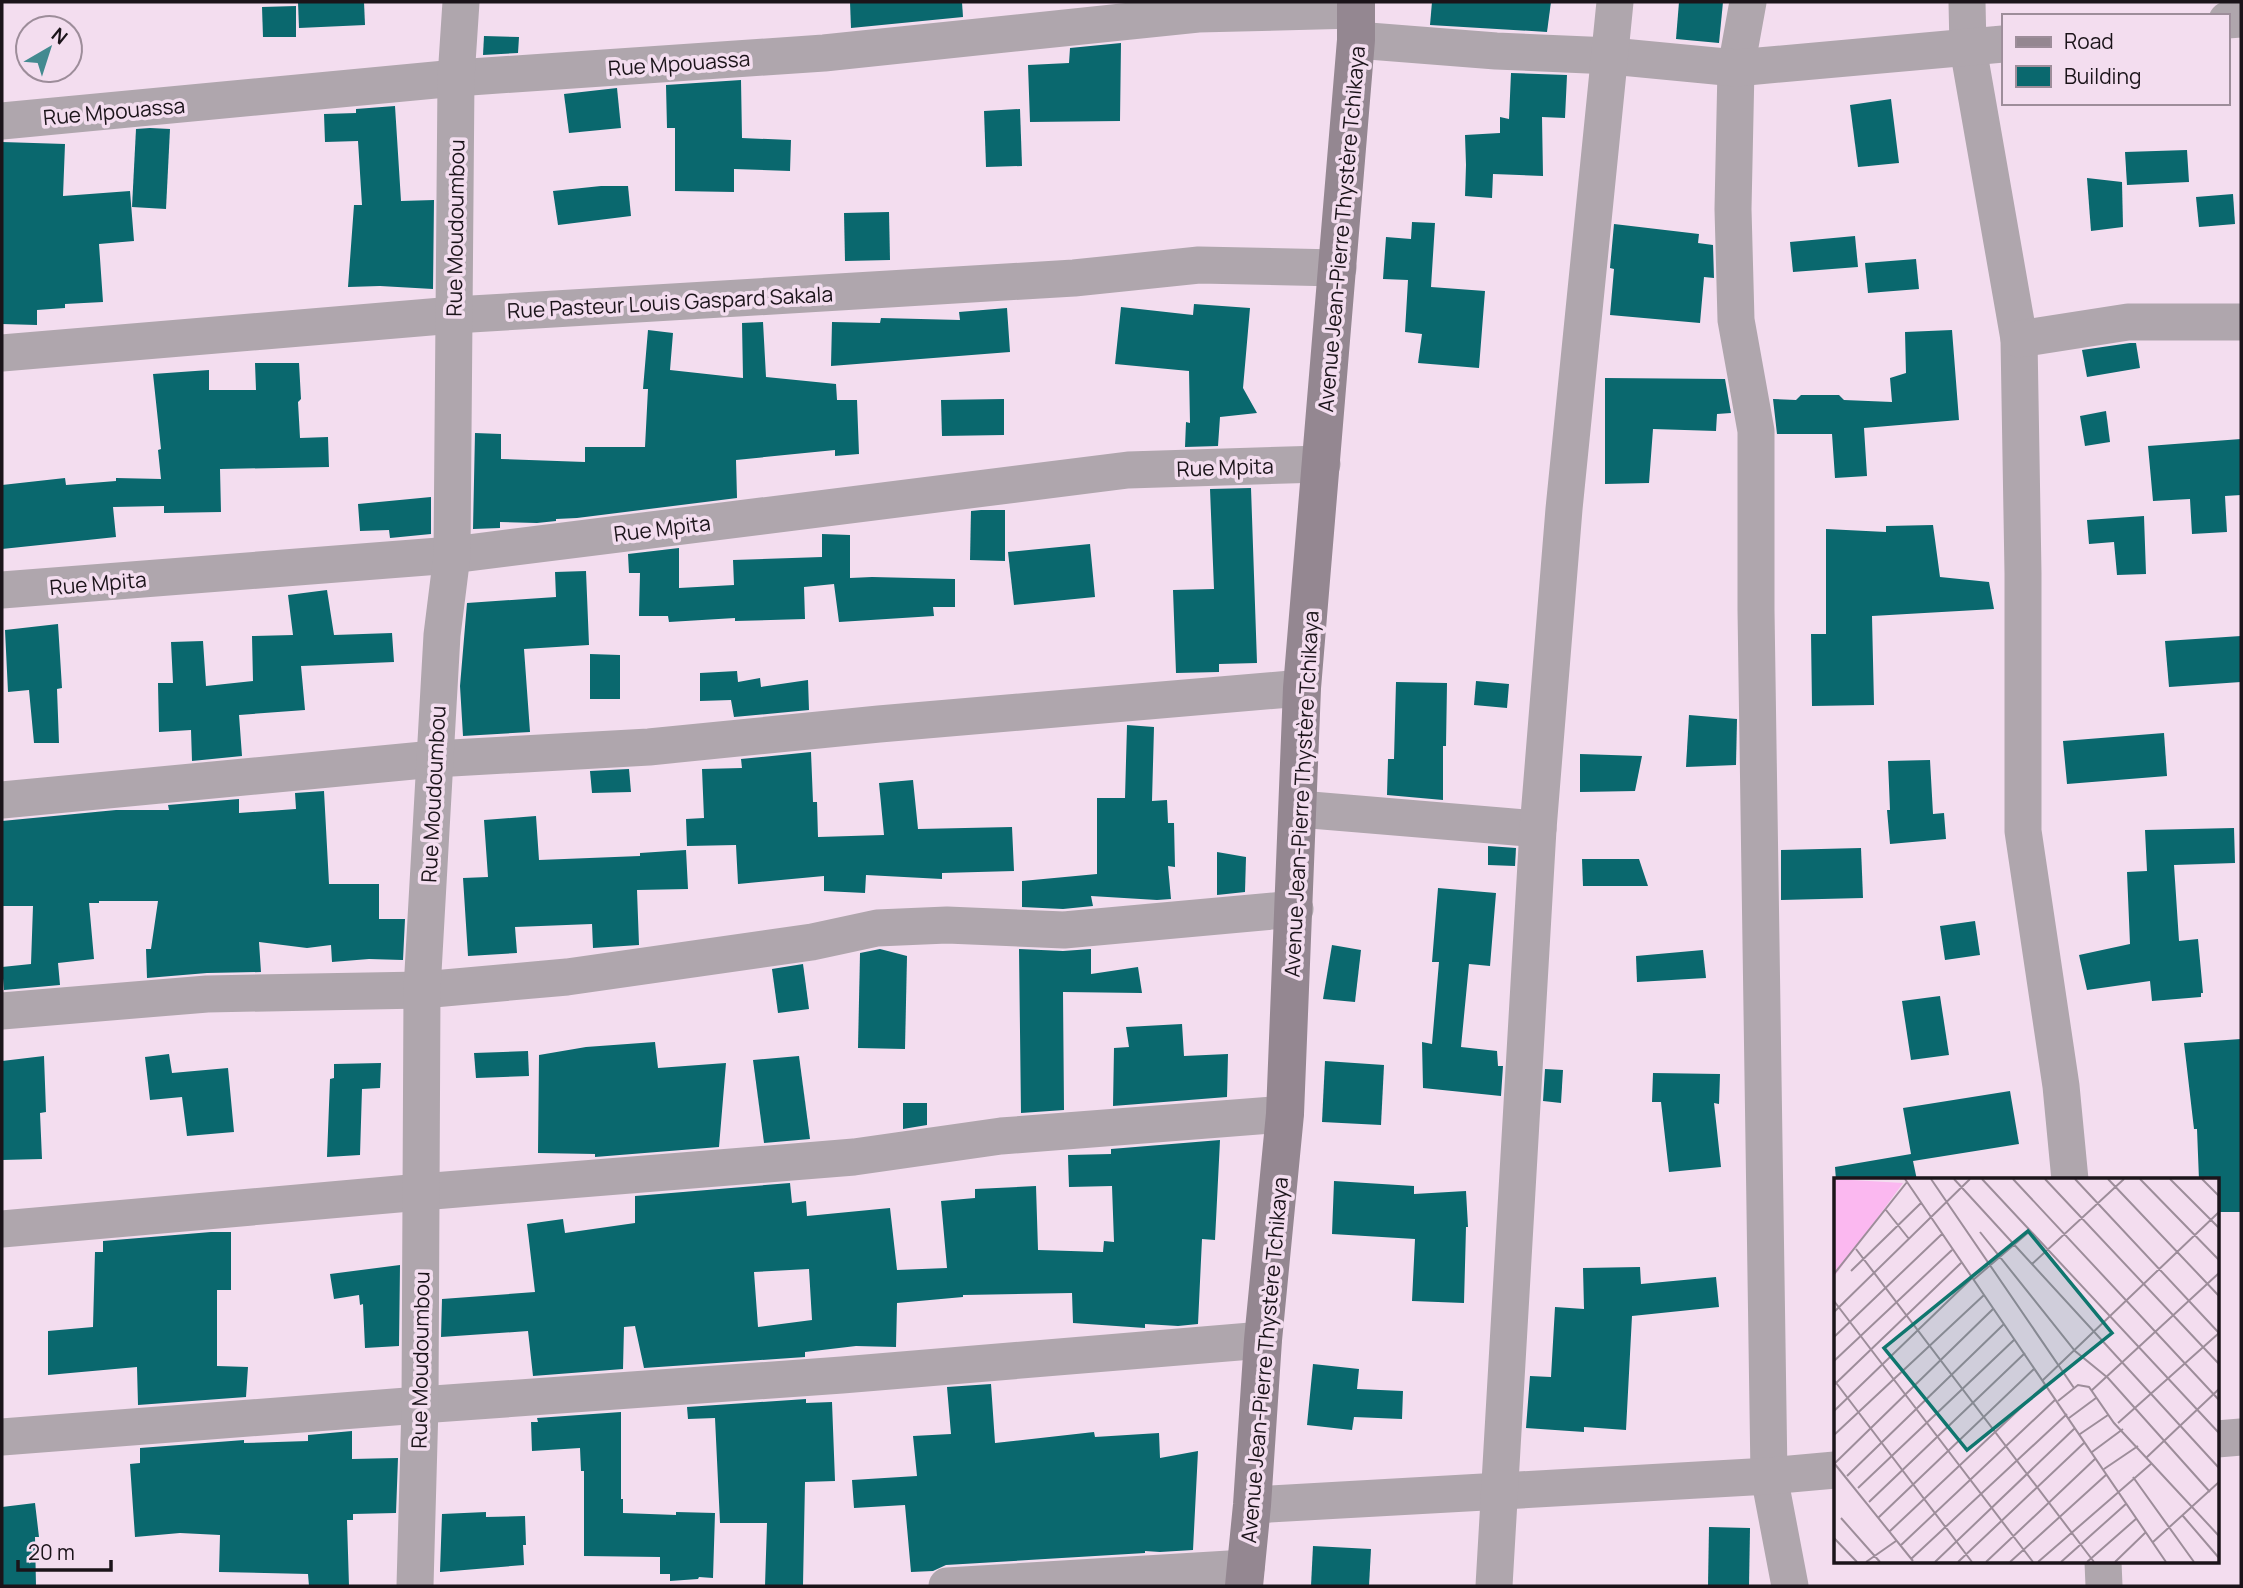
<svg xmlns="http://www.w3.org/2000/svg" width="2243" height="1588" viewBox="0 0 2243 1588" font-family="Manrope,sans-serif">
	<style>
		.building { fill: #0a686e; fill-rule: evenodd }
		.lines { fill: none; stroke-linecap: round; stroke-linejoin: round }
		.street { stroke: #afa6ad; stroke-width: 37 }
		.secondary { stroke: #948791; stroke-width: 38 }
		.labels { text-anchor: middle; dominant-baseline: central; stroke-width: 7; stroke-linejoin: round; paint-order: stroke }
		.street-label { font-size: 21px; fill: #1b141a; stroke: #f3ddef }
		.inset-road { fill: none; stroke: #9d8d9a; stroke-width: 2 }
		.view { fill: #0f766e; fill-opacity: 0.15; stroke: #0f766e; stroke-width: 3.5 }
		.inset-edge { fill: none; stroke: #1b141a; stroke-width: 3.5 }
	</style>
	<rect width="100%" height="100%" fill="#f3ddef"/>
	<g class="building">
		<path d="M 298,2 L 364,2 L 365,25 L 299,28 Z"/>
		<path d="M 850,2 L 962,2 L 963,17 L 851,28 Z"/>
		<path d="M 1432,2 L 1551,2 L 1547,32 L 1430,25 Z"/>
		<path d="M 1679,2 L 1723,2 L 1719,43 L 1676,39 Z"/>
		<path d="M 296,6 L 296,37 L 263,37 L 262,7 Z"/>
		<path d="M 484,36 L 519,37 L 518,53 L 483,55 Z"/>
		<path d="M 1121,43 L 1120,121 L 1030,122 L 1028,65 L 1069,63 L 1070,48 Z"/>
		<path d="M 1511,73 L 1567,75 L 1565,118 L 1542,117 L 1543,176 L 1493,174 L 1492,198 L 1465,196 L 1466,165 L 1465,135 L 1500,133 L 1500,117 L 1509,119 Z"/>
		<path d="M 741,80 L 742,138 L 791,140 L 790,171 L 734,169 L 734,192 L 675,191 L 675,128 L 667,128 L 666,85 Z"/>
		<path d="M 617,88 L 621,128 L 569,133 L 564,94 Z"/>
		<path d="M 1891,99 L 1899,163 L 1858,167 L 1850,105 Z"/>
		<path d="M 395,106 L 401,201 L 434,200 L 433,289 L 380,286 L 348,287 L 354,205 L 362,205 L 358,141 L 325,142 L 324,114 L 356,113 L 356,109 Z"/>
		<path d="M 1020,109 L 1022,166 L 986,167 L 984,111 Z"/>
		<path d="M 150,128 L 170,129 L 166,209 L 132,207 L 136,129 Z"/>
		<path d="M 2,142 L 65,144 L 63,196 L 130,191 L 134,241 L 99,244 L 103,302 L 65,304 L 65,308 L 37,310 L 37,325 L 2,324 Z"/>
		<path d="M 2187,150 L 2189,182 L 2127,185 L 2125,152 Z"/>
		<path d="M 2087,178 L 2122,182 L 2123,227 L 2091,231 Z"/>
		<path d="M 601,186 L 628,186 L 631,216 L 558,225 L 553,191 Z"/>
		<path d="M 2233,194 L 2235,224 L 2199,227 L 2196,197 Z"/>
		<path d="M 889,212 L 890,260 L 845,261 L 844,213 Z"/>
		<path d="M 1412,222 L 1435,223 L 1431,287 L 1485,291 L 1479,368 L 1418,363 L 1422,334 L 1405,332 L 1408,280 L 1383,279 L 1386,237 L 1411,239 Z"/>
		<path d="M 1614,224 L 1699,234 L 1698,243 L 1713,245 L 1714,278 L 1704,277 L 1700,323 L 1610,315 L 1614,269 L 1610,268 Z"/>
		<path d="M 1855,236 L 1858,267 L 1793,272 L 1790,242 Z"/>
		<path d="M 1916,259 L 1919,289 L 1868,293 L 1865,263 Z"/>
		<path d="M 1194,304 L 1250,308 L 1243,388 L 1257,413 L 1220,417 L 1218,446 L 1185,447 L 1186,422 L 1190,423 L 1189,371 L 1115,364 L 1121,307 L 1193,315 Z"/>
		<path d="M 1007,308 L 1010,352 L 831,366 L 832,322 L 880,323 L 881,318 L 960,320 L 959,312 Z"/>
		<path d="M 763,322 L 766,377 L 836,384 L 837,400 L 857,400 L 859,454 L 835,456 L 835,450 L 736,460 L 737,498 L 577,518 L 556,519 L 556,521 L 537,523 L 500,522 L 500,528 L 473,529 L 475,433 L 501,434 L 501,459 L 585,462 L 585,447 L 645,447 L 648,389 L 643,389 L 648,330 L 673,333 L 670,370 L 743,378 L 742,323 Z"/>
		<path d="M 1952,330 L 1959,420 L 1864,428 L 1867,476 L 1835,478 L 1832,434 L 1777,434 L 1773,399 L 1796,400 L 1801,395 L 1839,395 L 1844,400 L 1892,402 L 1890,378 L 1906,373 L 1905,332 Z"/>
		<path d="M 2130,343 L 2136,343 L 2140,368 L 2087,377 L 2082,350 Z"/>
		<path d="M 255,363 L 299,363 L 301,399 L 298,402 L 300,438 L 328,437 L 329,467 L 220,469 L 221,512 L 164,513 L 164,506 L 113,507 L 116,537 L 2,549 L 2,485 L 65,478 L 66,485 L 116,481 L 116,478 L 161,479 L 158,450 L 161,449 L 153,374 L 209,370 L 209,390 L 256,390 Z"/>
		<path d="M 1605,378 L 1725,379 L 1731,413 L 1717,414 L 1716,431 L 1653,429 L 1649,483 L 1605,484 Z"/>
		<path d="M 1004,399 L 1004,435 L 942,436 L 941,400 Z"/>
		<path d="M 2106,411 L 2110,442 L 2085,446 L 2080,416 Z"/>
		<path d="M 2241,439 L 2241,495 L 2225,496 L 2227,532 L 2192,534 L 2190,499 L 2153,501 L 2148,446 Z"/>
		<path d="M 1251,488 L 1257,663 L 1219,664 L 1219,672 L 1176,673 L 1173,590 L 1214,589 L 1210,489 Z"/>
		<path d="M 431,497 L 431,534 L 390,538 L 389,530 L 360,531 L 358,504 Z"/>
		<path d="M 981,510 L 1005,510 L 1005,561 L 970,560 L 971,511 Z"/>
		<path d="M 2144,516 L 2146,574 L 2117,575 L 2114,542 L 2089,544 L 2087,520 Z"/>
		<path d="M 1933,525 L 1940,577 L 1989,582 L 1994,609 L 1872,616 L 1874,705 L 1812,706 L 1811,634 L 1826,634 L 1826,529 L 1886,532 L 1886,526 Z"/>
		<path d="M 822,534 L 850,535 L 850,578 L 872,577 L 955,579 L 955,607 L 933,607 L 934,616 L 839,622 L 834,584 L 804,587 L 805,619 L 735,621 L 735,618 L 669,622 L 668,616 L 639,616 L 640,573 L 629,573 L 628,554 L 679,548 L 679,588 L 734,585 L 733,560 L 822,557 Z"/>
		<path d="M 1090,544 L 1095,597 L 1014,605 L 1008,552 Z"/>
		<path d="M 586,571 L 589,645 L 524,649 L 530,732 L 463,736 L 460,686 L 467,603 L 556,597 L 555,572 Z"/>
		<path d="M 327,590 L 334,635 L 392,633 L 394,662 L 301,666 L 305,710 L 239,715 L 242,756 L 192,761 L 191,730 L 159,732 L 158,683 L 173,683 L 171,642 L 203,641 L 206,686 L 253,681 L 252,636 L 293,635 L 288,595 Z"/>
		<path d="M 58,624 L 62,688 L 57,689 L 59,743 L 34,743 L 29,690 L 8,692 L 5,630 Z"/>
		<path d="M 2241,636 L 2241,682 L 2169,687 L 2165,641 Z"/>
		<path d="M 590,654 L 620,655 L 620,699 L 590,699 Z"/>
		<path d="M 737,671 L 738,682 L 760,678 L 761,687 L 808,680 L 809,710 L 734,717 L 731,700 L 700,701 L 700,673 Z"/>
		<path d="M 1476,681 L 1509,684 L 1507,708 L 1474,705 Z"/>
		<path d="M 1396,682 L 1447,683 L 1446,746 L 1443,746 L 1443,800 L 1387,795 L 1388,759 L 1394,759 Z"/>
		<path d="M 1689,715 L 1737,719 L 1736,765 L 1686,767 Z"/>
		<path d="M 1127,725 L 1154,727 L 1152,801 L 1167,800 L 1168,823 L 1174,823 L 1175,867 L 1168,866 L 1171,899 L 1157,900 L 1091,896 L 1093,906 L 1063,909 L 1022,907 L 1022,881 L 1097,874 L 1097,798 L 1125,798 Z"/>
		<path d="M 2164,733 L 2167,776 L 2067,784 L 2063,741 Z"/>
		<path d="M 811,752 L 813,802 L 817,802 L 818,837 L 884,835 L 879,783 L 913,780 L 918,829 L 1012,827 L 1014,871 L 942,873 L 942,879 L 866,875 L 865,893 L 824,891 L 824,876 L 738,884 L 736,845 L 687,846 L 686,819 L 704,818 L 702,769 L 742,768 L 741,759 Z"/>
		<path d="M 1580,754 L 1642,756 L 1635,791 L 1580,792 Z"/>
		<path d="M 1930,760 L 1933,814 L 1944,813 L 1946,839 L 1890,844 L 1887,810 L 1890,810 L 1888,761 Z"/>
		<path d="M 629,769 L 631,792 L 592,793 L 590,771 Z"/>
		<path d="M 324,791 L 329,884 L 379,884 L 379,919 L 405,919 L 403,960 L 369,959 L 332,962 L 331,945 L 307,948 L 259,942 L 261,972 L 207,973 L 147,978 L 146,949 L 151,949 L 158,901 L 99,901 L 99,903 L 89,903 L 94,959 L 58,963 L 60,985 L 4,990 L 2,967 L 31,964 L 33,906 L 3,906 L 2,821 L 116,810 L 169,810 L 168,805 L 239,799 L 239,813 L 296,809 L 295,793 Z"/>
		<path d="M 536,816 L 539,860 L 640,856 L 640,853 L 686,850 L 688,889 L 637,890 L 639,945 L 593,948 L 592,924 L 515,927 L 517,953 L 468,956 L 463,878 L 488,877 L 484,820 Z"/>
		<path d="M 2234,828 L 2235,863 L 2174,865 L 2179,941 L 2198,939 L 2203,993 L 2201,993 L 2201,997 L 2152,1001 L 2150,981 L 2087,990 L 2079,955 L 2130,944 L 2127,872 L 2147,871 L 2145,830 Z"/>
		<path d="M 1488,846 L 1516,848 L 1515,866 L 1488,865 Z"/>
		<path d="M 1861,848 L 1863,898 L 1781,900 L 1781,850 Z"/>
		<path d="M 1217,852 L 1246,857 L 1245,892 L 1217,895 Z"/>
		<path d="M 1582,859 L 1639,859 L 1648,886 L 1583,886 Z"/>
		<path d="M 1438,888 L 1496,893 L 1490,966 L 1469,964 L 1461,1047 L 1497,1051 L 1498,1066 L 1503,1066 L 1501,1096 L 1423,1088 L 1422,1042 L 1432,1044 L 1439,962 L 1432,962 Z"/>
		<path d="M 1975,921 L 1980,955 L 1945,960 L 1940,926 Z"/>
		<path d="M 1332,945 L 1361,950 L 1355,1002 L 1323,999 Z"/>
		<path d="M 880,949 L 907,956 L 905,1049 L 858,1048 L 860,953 Z"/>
		<path d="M 1019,949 L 1063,951 L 1091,949 L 1091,974 L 1138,967 L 1142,993 L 1063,992 L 1064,1110 L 1021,1113 Z"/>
		<path d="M 1703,950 L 1706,978 L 1637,982 L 1636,956 Z"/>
		<path d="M 803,964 L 809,1009 L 778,1013 L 772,969 Z"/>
		<path d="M 1940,996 L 1949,1055 L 1911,1060 L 1902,1001 Z"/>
		<path d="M 1182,1024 L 1184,1056 L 1228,1054 L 1227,1097 L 1113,1106 L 1114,1048 L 1129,1047 L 1126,1027 Z"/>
		<path d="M 2241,1039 L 2241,1212 L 2217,1212 L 2217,1180 L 2199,1180 L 2197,1129 L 2194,1129 L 2184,1043 Z"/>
		<path d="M 655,1042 L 658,1068 L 726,1063 L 719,1147 L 595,1157 L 595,1154 L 538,1153 L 539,1055 L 586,1047 Z"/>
		<path d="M 528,1051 L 529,1076 L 476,1078 L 474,1053 Z"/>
		<path d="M 169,1054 L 172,1073 L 228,1068 L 234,1132 L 187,1136 L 182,1097 L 150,1100 L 145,1057 Z"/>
		<path d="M 44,1056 L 46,1112 L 40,1113 L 42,1159 L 2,1160 L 2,1061 Z"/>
		<path d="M 799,1056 L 810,1139 L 764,1143 L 753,1060 Z"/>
		<path d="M 1325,1061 L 1384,1065 L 1381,1125 L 1322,1122 Z"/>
		<path d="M 381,1063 L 380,1088 L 362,1089 L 360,1155 L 327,1157 L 330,1079 L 334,1078 L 334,1064 Z"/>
		<path d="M 1545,1069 L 1563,1070 L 1561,1103 L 1543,1101 Z"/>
		<path d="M 1653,1073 L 1720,1074 L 1719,1104 L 1714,1103 L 1721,1167 L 1669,1172 L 1661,1102 L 1652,1102 Z"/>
		<path d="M 2010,1091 L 2019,1144 L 1913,1161 L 1917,1180 L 1836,1180 L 1835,1167 L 1911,1154 L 1903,1108 Z"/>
		<path d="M 903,1103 L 927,1103 L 927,1125 L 903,1129 Z"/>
		<path d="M 1220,1140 L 1215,1240 L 1202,1239 L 1198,1324 L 1178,1326 L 1145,1324 L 1145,1328 L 1073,1323 L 1072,1293 L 963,1295 L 963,1297 L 897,1303 L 896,1347 L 856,1346 L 805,1352 L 805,1357 L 644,1368 L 635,1326 L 624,1327 L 623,1369 L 533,1376 L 528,1331 L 441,1337 L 442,1299 L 535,1292 L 527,1224 L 563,1219 L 565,1233 L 635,1223 L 635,1196 L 790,1183 L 792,1203 L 806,1201 L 807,1216 L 890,1208 L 897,1270 L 947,1268 L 941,1201 L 975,1198 L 975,1189 L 1036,1186 L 1038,1250 L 1103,1252 L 1104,1241 L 1114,1242 L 1112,1186 L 1069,1187 L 1068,1155 L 1111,1154 L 1111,1149 ZM 809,1269 L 812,1320 L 758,1327 L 754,1272 Z"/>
		<path d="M 1334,1181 L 1414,1186 L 1414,1194 L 1466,1191 L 1468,1227 L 1466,1227 L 1464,1303 L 1412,1301 L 1415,1239 L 1332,1234 Z"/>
		<path d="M 211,1232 L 231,1232 L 231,1290 L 217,1290 L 217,1366 L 248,1367 L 246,1397 L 138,1405 L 137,1367 L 48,1375 L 48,1331 L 93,1327 L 95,1252 L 103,1252 L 103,1241 Z"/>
		<path d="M 400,1265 L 399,1346 L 365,1348 L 363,1304 L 360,1305 L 359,1295 L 334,1299 L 330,1274 Z"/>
		<path d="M 1640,1267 L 1641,1284 L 1716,1277 L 1719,1307 L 1632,1316 L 1626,1430 L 1584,1427 L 1584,1432 L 1526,1428 L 1530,1376 L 1551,1377 L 1555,1307 L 1584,1309 L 1583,1268 Z"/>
		<path d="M 1313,1364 L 1359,1369 L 1357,1389 L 1403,1391 L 1402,1419 L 1354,1417 L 1352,1430 L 1307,1425 Z"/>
		<path d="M 991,1384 L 995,1443 L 1094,1432 L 1095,1437 L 1159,1433 L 1160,1458 L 1198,1451 L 1193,1550 L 1160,1552 L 1145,1551 L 1145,1553 L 946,1565 L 933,1571 L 911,1572 L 905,1505 L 854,1508 L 852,1480 L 917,1476 L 913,1436 L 951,1434 L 947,1387 Z"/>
		<path d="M 806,1399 L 806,1403 L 832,1402 L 835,1481 L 805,1482 L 803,1585 L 765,1586 L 767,1523 L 720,1523 L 715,1418 L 688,1419 L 687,1407 Z"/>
		<path d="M 621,1412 L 621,1499 L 623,1499 L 623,1513 L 676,1515 L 676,1512 L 715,1513 L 713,1578 L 699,1577 L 698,1579 L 670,1581 L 670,1574 L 660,1574 L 660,1557 L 584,1556 L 584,1471 L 581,1471 L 580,1448 L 532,1451 L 531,1422 L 538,1422 L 537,1418 Z"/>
		<path d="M 352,1431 L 352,1459 L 398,1458 L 396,1513 L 353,1514 L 353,1520 L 347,1520 L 349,1586 L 309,1586 L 308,1574 L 219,1572 L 220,1535 L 180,1533 L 135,1537 L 130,1464 L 140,1463 L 140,1448 L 244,1440 L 244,1443 L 308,1441 L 308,1435 Z"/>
		<path d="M 35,1503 L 39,1537 L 35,1537 L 36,1586 L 2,1586 L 2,1507 Z"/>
		<path d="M 486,1512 L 486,1517 L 525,1516 L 526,1545 L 523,1545 L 524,1565 L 440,1572 L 442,1514 Z"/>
		<path d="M 1709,1527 L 1750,1528 L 1749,1586 L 1708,1586 Z"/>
		<path d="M 1313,1546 L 1371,1549 L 1369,1586 L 1311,1586 Z"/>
	</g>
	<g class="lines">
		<g class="street">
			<path d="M 1748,2 L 1736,68 L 1733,209 L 1736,320 L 1756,431 L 1756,610 L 1769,1476 L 1790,1586"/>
			<path d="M 1967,2 L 1968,48 L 2019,339 L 2023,573 L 2023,831 L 2061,1086 L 2070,1180"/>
			<path d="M 2227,20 L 2241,19"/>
			<path d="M 1356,40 L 1496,51 L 1611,56 L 1736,68 L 2003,44"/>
			<path d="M 2,121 L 456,78 L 824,53 L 1198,14 L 1356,10"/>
			<path d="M 2019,339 L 2128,322 L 2241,322"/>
			<path d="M 2,353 L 454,315 L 1074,278 L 1199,265 L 1338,268"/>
			<path d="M 2,590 L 452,555 L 1128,470 L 1322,464"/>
			<path d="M 2,800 L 434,759 L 649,747 L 879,724 L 1302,688"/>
			<path d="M 1299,809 L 1538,829"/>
			<path d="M 2,1011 L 207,994 L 422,990 L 567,977 L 812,942 L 877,928 L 947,925 L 1064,930 L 1295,909"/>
			<path d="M 2,1229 L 421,1192 L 854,1157 L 1001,1136 L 1285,1114"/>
			<path d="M 2,1437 L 420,1405 L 842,1375 L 1263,1340"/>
			<path d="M 2217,1439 L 2241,1437"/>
			<path d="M 1252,1505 L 1769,1476 L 1835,1470"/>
			<path d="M 2103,1562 L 2104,1586"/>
			<path d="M 415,1586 L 420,1405 L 422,990 L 442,635 L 452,555 L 456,78 L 461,2"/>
			<path d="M 947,1586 L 1246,1568"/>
			<path d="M 1494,1586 L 1538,829 L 1564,509 L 1615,2"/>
		</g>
		<path class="secondary" d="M 1244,1586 L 1252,1505 L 1263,1340 L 1285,1114 L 1302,688 L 1356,40 L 1356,2"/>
	</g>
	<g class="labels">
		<g class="street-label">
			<text transform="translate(679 63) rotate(-4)">Rue Mpouassa</text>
			<text transform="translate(114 111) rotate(-5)">Rue Mpouassa</text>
			<text transform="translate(455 228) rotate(-89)">Rue Moudoumbou</text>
			<text transform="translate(1341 229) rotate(-85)">Avenue Jean-Pierre Thystère Tchikaya</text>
			<text transform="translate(670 302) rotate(-3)">Rue Pasteur Louis Gaspard Sakala</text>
			<text transform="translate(1225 467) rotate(-2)">Rue Mpita</text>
			<text transform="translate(662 528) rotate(-7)">Rue Mpita</text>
			<text transform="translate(98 583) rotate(-5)">Rue Mpita</text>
			<text transform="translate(433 794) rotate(-87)">Rue Moudoumbou</text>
			<text transform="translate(1301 794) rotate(-87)">Avenue Jean-Pierre Thystère Tchikaya</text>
			<text transform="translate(420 1360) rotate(-89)">Rue Moudoumbou</text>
			<text transform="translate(1264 1360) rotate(-85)">Avenue Jean-Pierre Thystère Tchikaya</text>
		</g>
	</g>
	<g transform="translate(1834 1178)">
		<rect width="385" height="385" fill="#f3ddef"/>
		<path d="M 0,1 L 69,5 L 0,99 Z" fill="#fbb8f0"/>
		<path class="inset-road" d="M 71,1 L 332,384M 97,1 L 240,210M 120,1 L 385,290M 148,1 L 385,255M 179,1 L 385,222M 211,1 L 385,186M 241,1 L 385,155M 274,1 L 385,118M 306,1 L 385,82M 336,1 L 385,50M 368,1 L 385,18M 52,32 L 75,61M 146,54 L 241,173 L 274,200 L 376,314M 22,71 L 260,384M 198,86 L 290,1M 17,93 L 87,25M 0,96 L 73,4M 139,102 L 196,53M 0,123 L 199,384M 0,134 L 136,1M 0,159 L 108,56M 0,183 L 118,72M 0,202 L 138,384M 209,202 L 385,34M 0,207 L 127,85M 257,213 L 385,95M 224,223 L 244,207 L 255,209 L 280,245 L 385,358M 0,233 L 138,100M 235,240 L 262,220M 284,245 L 385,155M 246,256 L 274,237M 0,257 L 150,117M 258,274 L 289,251M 313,279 L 385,211M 0,285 L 79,383M 0,286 L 159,131M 270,291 L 304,268M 13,298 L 170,146M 299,299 L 360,384M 24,310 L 181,161M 35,324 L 191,175M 349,338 L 385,380M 7,340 L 46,384M 44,340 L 201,190M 55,354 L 212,206M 0,360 L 23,384M 319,364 L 385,304M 66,368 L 222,221M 77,381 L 233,236M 32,384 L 62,363M 101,384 L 241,250M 124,384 L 251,264M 152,384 L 262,280M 176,384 L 273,296M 204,384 L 318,285M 227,384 L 293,325M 253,384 L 303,340M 281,384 L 312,354"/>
		<path class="view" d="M 194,53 L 278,155 L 133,272 L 50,170 Z"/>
		<rect width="385" height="385" class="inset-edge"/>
	</g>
	<rect width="2243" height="1588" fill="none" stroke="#1b141a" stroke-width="7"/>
	<rect x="2002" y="14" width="228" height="91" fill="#f3ddef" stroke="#9d8d9a" stroke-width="2"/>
	<rect x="2016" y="37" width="35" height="10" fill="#948791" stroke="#9d8d9a" stroke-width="2"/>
	<text x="2064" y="49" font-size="21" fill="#1b141a">Road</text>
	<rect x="2016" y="66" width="35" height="21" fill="#0a686e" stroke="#9d8d9a" stroke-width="2"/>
	<text x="2064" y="84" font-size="21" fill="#1b141a">Building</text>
	<g transform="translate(49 49) rotate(39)"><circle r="33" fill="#f3ddef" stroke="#9d8d9a" stroke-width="2"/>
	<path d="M0-5L12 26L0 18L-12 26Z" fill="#438a90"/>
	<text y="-10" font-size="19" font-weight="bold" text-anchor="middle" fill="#1b141a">N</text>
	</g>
	<path d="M18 1560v10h93v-10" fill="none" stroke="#1b141a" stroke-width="3.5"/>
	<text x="28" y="1560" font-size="21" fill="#1b141a" stroke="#f3ddef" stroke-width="5" paint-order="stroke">20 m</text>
</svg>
